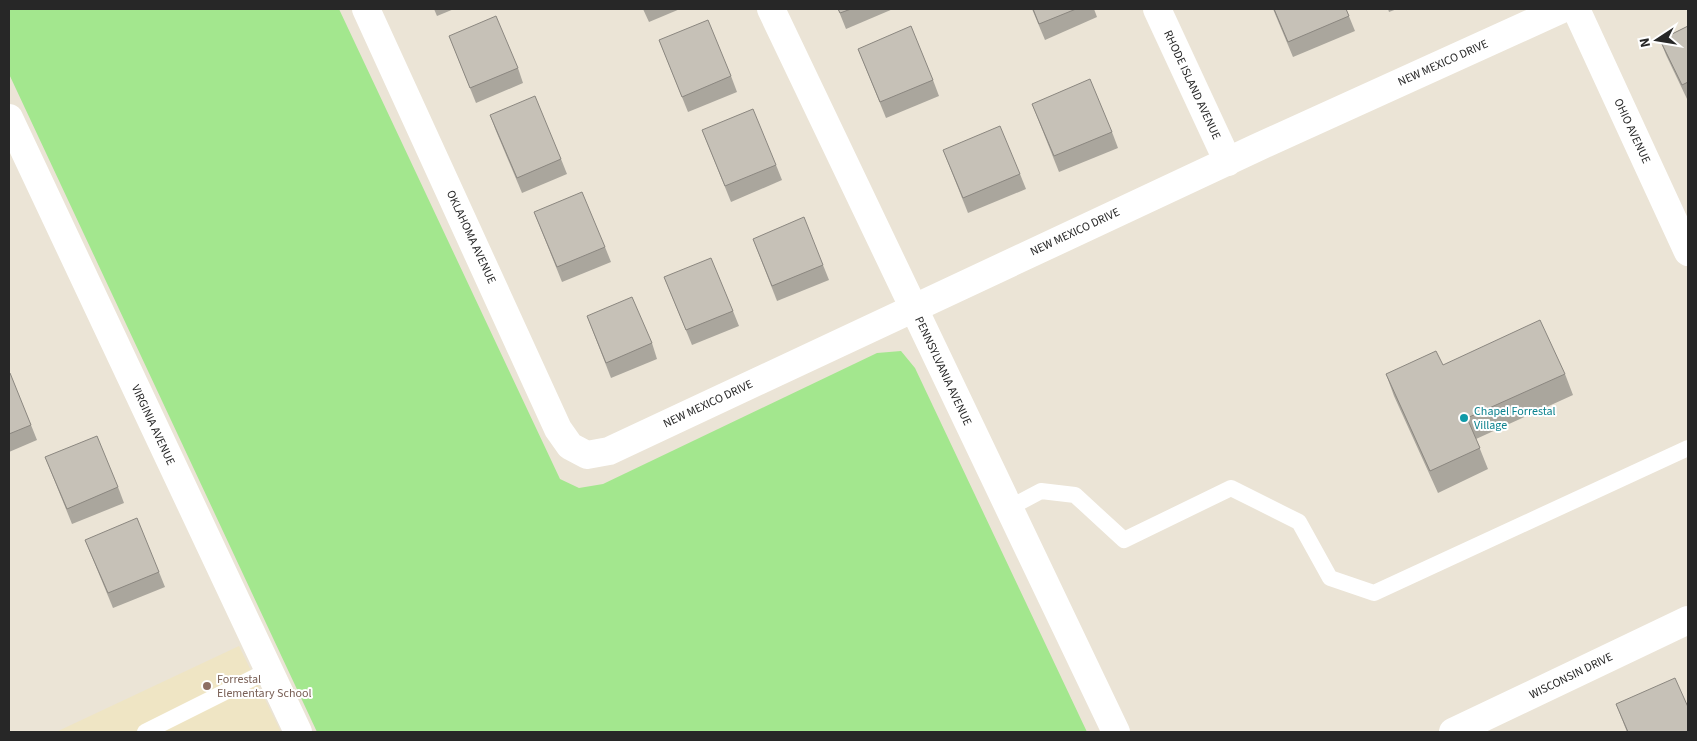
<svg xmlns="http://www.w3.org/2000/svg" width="1697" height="741" viewBox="0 0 1697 741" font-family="'Source Sans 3',sans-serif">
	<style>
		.education { fill: #efe5c4 }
		.park { fill: #a3e78e }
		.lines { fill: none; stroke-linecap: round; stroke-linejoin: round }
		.lane { stroke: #fff; stroke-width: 16 }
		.street { stroke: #fff; stroke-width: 28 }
		.wall { fill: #aaa69d }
		.building { fill: #c6c1b7; stroke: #8b8780 }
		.culture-dot { fill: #0f9aa8; stroke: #fff; stroke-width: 2 }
		.education-dot { fill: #8d6e63; stroke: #fff; stroke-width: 2 }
		.labels { text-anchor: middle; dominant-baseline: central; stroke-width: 4; stroke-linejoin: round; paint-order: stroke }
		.street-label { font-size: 12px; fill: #272727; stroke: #fff }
		.culture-label { font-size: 12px; fill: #0d838f; stroke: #fff; text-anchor: start }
		.education-label { font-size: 12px; fill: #785e54; stroke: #fff; text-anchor: start }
	</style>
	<rect width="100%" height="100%" fill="#ebe4d6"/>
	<path class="education" d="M 239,646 L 281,732 L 56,732 Z"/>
	<path class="park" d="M 9,9 L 339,9 L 560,479 L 579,488 L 603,484 L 877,353 L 901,351 L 915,368 L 1087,732 L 317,732 L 9,74 Z"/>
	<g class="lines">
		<g class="lane">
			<path d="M 1009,508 L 1041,491 L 1075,495 L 1124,540 L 1231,488 L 1299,522 L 1330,578 L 1374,593 L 1688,448"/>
			<path d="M 145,732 L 269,670"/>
		</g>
		<g class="street">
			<path d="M 366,9 L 558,429 L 570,446 L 587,455 L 609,451 L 1256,148 L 1562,9"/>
			<path d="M 771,9 L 1116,732"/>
			<path d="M 1157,9 L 1228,162"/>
			<path d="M 1576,9 L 1688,252"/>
			<path d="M 9,118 L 298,732"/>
			<path d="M 1453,732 L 1688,620"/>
		</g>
	</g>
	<g class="wall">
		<path d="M 434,9 L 454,9 L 437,16 Z"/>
		<path d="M 643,9 L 680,9 L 649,22 Z"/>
		<path d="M 838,9 L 893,9 L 846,29 Z"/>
		<path d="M 1032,9 L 1094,9 L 1097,17 L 1045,40 Z"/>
		<path d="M 1273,9 L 1346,9 L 1355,31 L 1293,57 Z"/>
		<path d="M 1388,9 L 1397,9 L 1389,12 Z"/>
		<path d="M 1688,26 L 1688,101 L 1666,55 L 1660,40 Z"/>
		<path d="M 449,36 L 518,68 L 523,83 L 476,103 Z"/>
		<path d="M 659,40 L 731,76 L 737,92 L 688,112 Z"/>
		<path d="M 858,49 L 933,80 L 939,96 L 886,118 Z"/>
		<path d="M 1032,104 L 1112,132 L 1118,148 L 1059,172 Z"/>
		<path d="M 490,115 L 561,159 L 567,174 L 522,193 L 496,131 Z"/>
		<path d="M 702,130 L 776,165 L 782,180 L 731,202 Z"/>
		<path d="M 943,150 L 1020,174 L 1026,189 L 968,213 Z"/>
		<path d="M 534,212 L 605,247 L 611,262 L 562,282 Z"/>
		<path d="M 753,239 L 823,265 L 829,280 L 777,301 Z"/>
		<path d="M 664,277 L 733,311 L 739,326 L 692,345 Z"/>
		<path d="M 587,316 L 652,343 L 657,359 L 611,378 Z"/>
		<path d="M 1443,365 L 1565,374 L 1573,395 L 1476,439 L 1488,469 L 1438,493 L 1394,396 L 1386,374 Z"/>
		<path d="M 9,374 L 31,425 L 37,440 L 9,452 Z"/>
		<path d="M 45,457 L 118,487 L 124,503 L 72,524 Z"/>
		<path d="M 85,540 L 159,572 L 165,587 L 113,608 Z"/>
		<path d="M 1616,704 L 1688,732 L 1627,732 Z"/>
	</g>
	<g class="building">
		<path d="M 838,9 L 851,9 L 840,13 Z"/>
		<path d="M 1033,9 L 1076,9 L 1039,24 Z"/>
		<path d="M 1274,9 L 1346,9 L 1349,16 L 1288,42 Z"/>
		<path d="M 496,16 L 518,68 L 470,88 L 449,36 Z"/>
		<path d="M 708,20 L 731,76 L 682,97 L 659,40 Z"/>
		<path d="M 911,26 L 933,80 L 880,102 L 858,49 Z"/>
		<path d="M 1688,26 L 1688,82 L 1682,85 L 1660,40 Z"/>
		<path d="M 1090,79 L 1112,132 L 1054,156 L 1032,104 Z"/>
		<path d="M 535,96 L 561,159 L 517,178 L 490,115 Z"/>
		<path d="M 753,109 L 776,165 L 725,186 L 702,130 Z"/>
		<path d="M 1000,126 L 1020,174 L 963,198 L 943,150 Z"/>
		<path d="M 582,192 L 605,247 L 557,267 L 534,212 Z"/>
		<path d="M 804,217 L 823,265 L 772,286 L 753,239 Z"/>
		<path d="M 711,258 L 733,311 L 686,330 L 664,277 Z"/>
		<path d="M 632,297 L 652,343 L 606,363 L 587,316 Z"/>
		<path d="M 1540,320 L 1565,374 L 1467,418 L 1480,448 L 1430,471 L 1386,374 L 1436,351 L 1443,365 Z"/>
		<path d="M 10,373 L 31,425 L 9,434 L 9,374 Z"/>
		<path d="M 97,436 L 118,487 L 67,509 L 45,457 Z"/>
		<path d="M 137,518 L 159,572 L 108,593 L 85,540 Z"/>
		<path d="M 1675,678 L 1688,707 L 1688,732 L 1628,732 L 1616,704 Z"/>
	</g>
	<circle class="culture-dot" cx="1464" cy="418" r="5"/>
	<circle class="education-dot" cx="207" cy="686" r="5"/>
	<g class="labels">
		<g class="street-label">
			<text transform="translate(1443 63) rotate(-24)">NEW MEXICO DRIVE</text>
			<text transform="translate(1192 85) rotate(65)">RHODE ISLAND AVENUE</text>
			<text transform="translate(1632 131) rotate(65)">OHIO AVENUE</text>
			<text transform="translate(1075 232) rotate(-25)">NEW MEXICO DRIVE</text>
			<text transform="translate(471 237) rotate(65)">OKLAHOMA AVENUE</text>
			<text transform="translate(943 371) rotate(65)">PENNSYLVANIA AVENUE</text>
			<text transform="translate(708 404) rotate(-25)">NEW MEXICO DRIVE</text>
			<text transform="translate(153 425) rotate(65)">VIRGINIA AVENUE</text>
			<text transform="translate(1571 676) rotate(-26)">WISCONSIN DRIVE</text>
		</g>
		<g class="culture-label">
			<text x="1474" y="411">Chapel Forrestal<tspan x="1474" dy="14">Village</tspan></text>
		</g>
		<g class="education-label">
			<text x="217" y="679">Forrestal<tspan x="217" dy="14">Elementary School</tspan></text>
		</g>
	</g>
	<rect width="1697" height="741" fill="none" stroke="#272727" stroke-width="20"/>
	<g transform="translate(1657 40) rotate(258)" stroke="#ffffff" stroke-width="4" paint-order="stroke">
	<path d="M0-4L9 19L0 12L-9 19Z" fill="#272727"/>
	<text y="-8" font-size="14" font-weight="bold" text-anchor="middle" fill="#272727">N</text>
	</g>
</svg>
